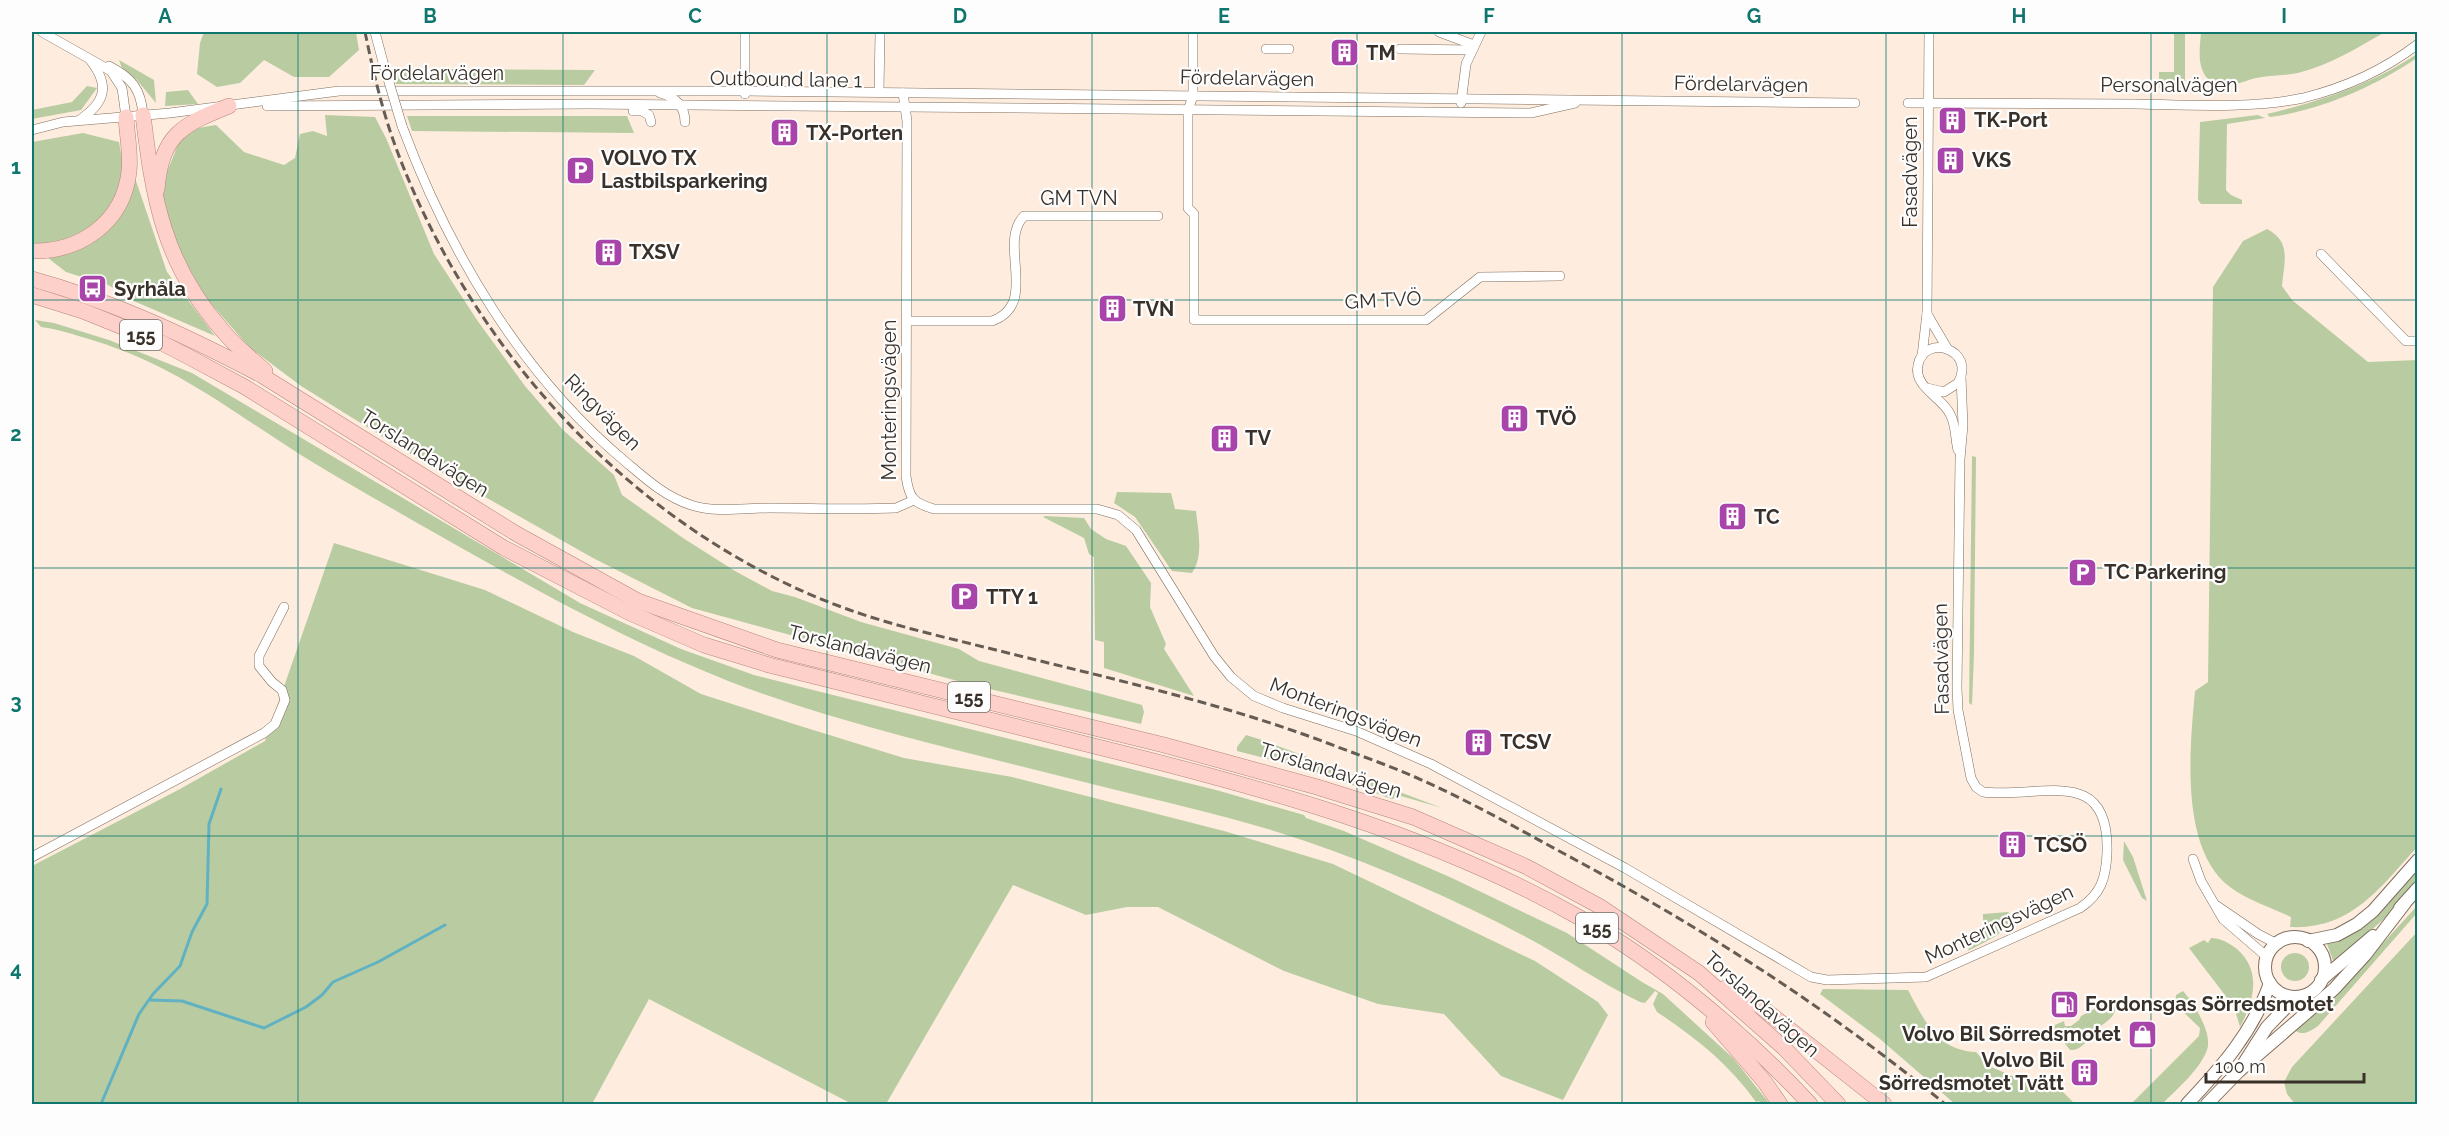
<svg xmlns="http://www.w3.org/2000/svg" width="2449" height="1136" viewBox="0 0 2449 1136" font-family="Raleway,sans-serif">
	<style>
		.green { fill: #b9cca1 }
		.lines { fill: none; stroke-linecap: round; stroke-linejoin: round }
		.stream { stroke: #60b2c2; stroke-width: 3 }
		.minor-casing { stroke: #7f6d5c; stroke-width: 10 }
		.tertiary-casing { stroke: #7f6d5c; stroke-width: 14 }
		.primary-casing { stroke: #b7847a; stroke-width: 16 }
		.minor { stroke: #fff; stroke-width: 9 }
		.tertiary { stroke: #fff; stroke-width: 12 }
		.primary { stroke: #fdd0ca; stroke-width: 15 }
		.rail { stroke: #665c53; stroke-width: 3; stroke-dasharray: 9 4.5; stroke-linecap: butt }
		.minor-bridge-casing { stroke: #7f6d5c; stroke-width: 10; stroke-linecap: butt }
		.minor-bridge { stroke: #fff; stroke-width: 9 }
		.grid { fill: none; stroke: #0f766e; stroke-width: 1.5; stroke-opacity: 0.55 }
		.labels { text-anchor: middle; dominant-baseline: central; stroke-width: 4.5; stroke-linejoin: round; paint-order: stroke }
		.shield { fill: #fdfdfd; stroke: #736e69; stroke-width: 1.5 }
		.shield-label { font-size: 18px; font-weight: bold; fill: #383029 }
		.poi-label { font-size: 20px; font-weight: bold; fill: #383029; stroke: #fdfdfd; text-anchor: start }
		.street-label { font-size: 20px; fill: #383029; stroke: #fdfdfd }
		.neatline { fill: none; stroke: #0f766e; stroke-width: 2 }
		.grid-label { font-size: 20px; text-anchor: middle; font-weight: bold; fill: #0f766e }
	</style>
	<rect width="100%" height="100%" fill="#feedde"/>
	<g class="green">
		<path d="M 204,32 L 356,32 L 359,50 L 329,77 L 294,77 L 264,60 L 240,83 L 217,87 L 197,74 L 200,43 Z"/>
		<path d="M 2174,32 L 2185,32 L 2185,90 L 2161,90 L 2159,87 L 2159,72 L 2174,72 Z"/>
		<path d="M 2201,32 L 2385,32 C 2357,48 2330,65 2298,73 C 2283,76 2267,75 2252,79 C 2239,83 2221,92 2209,80 C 2196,68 2200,47 2201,32 Z"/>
		<path d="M 2417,54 L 2417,58 C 2374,87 2321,110 2270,117 L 2267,114 C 2321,101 2370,85 2417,54 Z"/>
		<path d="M 119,60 L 154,80 L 156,103 L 136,79 L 123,71 Z"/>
		<path d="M 392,69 L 595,70 L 584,85 L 396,84 Z"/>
		<path d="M 87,86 L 97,88 L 81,110 L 32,119 L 32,110 L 72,102 Z"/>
		<path d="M 188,90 L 198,104 L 165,106 L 166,92 Z"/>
		<path d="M 325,115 L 375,117 L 386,138 L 434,254 L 477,320 L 525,386 L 563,430 L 614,475 L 622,495 L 683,538 L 735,571 L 772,591 L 795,597 L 861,622 L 959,649 L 979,661 L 1142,705 L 1144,712 L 1141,724 L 972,685 L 692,608 L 593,558 L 425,463 L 301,386 L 249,347 L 206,298 L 179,251 L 161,202 L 167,172 L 179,142 L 191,129 L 216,125 L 244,152 L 284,165 L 295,158 L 300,134 L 313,131 L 327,136 Z"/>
		<path d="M 2258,115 L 2265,118 L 2227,124 L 2226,190 L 2231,195 L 2242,200 L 2242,204 L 2201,204 L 2198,200 L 2200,122 Z"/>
		<path d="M 407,116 L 627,116 L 634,133 L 412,131 Z"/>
		<path d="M 83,133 L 119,142 L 124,170 L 110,210 L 73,241 L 32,245 L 32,142 Z"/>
		<path d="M 135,178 L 167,272 L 215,336 L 122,296 L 121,292 L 93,277 L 91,280 L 66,272 L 48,258 C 96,250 122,225 135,178 Z"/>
		<path d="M 2267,229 C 2292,242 2284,262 2282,286 L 2292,300 L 2368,362 L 2417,360 L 2417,847 C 2380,888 2351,930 2290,927 L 2291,917 C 2272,908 2247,900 2230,887 C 2179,849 2190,746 2195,691 L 2208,682 L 2213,287 L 2243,241 Z"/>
		<path d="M 35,320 L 54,323 L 109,340 L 192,373 L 580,603 L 681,649 L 754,675 L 821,692 L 1216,790 L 1304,815 L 1306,818 L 1344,831 L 1452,878 L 1567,933 L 1642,982 L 1663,994 L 1733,1058 L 1770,1104 L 1761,1104 L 1759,1101 L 1756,1102 C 1730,1065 1695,1037 1657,1012 L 1653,1004 L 1658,993 L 1655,991 L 1645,1003 L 1640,1002 C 1600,983 1564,957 1526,937 C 1456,900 1383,868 1308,842 C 1239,818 1168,803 1096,785 C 997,760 897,737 799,706 C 662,663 537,591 412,520 C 369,495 325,471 284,444 C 219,402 168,363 92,340 C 75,335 59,329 41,327 Z"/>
		<path d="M 1972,456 L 1976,457 L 1974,654 L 1972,705 L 1969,703 Z"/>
		<path d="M 1117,492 L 1171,493 L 1175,509 L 1196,511 C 1198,531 1204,556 1192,573 L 1172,571 L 1135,517 L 1114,503 Z"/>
		<path d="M 1045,516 L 1084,518 L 1091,529 L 1106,539 L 1126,546 L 1151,583 L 1150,607 L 1166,644 L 1164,649 L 1194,696 L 1104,668 L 1104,642 L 1095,640 L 1094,557 L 1089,554 L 1084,538 L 1043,517 Z"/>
		<path d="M 334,543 L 485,590 L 573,632 L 634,656 L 701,694 L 797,725 L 904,758 L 1012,777 L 1224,831 L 1333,864 L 1535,961 L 1598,1002 L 1608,1015 L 1563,1100 L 1501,1076 L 1444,1014 L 1378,1004 L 1284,971 L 1158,907 L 1127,907 L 1086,915 L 1013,885 L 886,1104 L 852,1104 L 649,999 L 592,1104 L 32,1104 L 32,866 L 180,789 L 265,741 Z"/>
		<path d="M 1246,735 L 1262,740 L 1442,808 L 1401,796 L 1392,799 L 1307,769 L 1237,751 L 1237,747 Z"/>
		<path d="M 2124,841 L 2133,857 L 2147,901 L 2142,898 L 2123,860 Z"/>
		<path d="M 2417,868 L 2417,883 L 2385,918 L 2334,963 L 2327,944 L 2343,938 Z"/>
		<path d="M 2417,906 L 2417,913 L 2318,1026 C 2311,1031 2303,1036 2296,1031 L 2333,998 Z"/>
		<path d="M 2008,912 L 2011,914 C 2010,934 1983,942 1968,951 L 1971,941 L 1983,940 L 1983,914 Z"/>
		<path d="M 2417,932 L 2417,1104 L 2295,1104 L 2287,1094 L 2284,1082 L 2292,1067 Z"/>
		<path d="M 2211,938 C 2221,938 2229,943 2237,949 C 2262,971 2254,1001 2240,1027 L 2234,1007 L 2189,948 L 2204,940 L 2208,943 Z"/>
		<circle cx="2295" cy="967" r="14"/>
		<path d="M 1823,989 L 1908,990 C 1924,1020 1938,1051 1976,1052 L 1989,1066 L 2026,1082 L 2056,1085 L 2075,1104 L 1955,1104 L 1880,1039 L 1820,994 Z"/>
		<path d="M 2183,991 C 2194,1003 2213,1034 2207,1050 C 2199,1071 2177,1089 2162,1104 L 2131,1104 L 2199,1036 L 2200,1028 L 2175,1004 L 2176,995 Z"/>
		<path d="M 2113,999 C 2122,1016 2103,1024 2091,1032 C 2089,1041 2080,1051 2070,1050 L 2054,1030 L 2055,1025 L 2064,1021 L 2065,1026 L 2071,1026 L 2079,1020 L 2081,1016 Z"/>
	</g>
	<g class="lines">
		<g class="stream">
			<path d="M 150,1000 L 182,1001 L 264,1028 L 306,1007 L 322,995 L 333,982 L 378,962 L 445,925"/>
			<path d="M 101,1104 L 139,1014 L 153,994 L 180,966 L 192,932 L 207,904 L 209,824 L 221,789"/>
		</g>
		<defs>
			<g id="minor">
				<path d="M 42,32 L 111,71 L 122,88 L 126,117"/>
				<path d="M 375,32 L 383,62"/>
				<path d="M 1193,32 L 1193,96 L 1188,110 L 1188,208 L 1194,214 L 1194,320 L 1426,320 L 1480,277 L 1560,276"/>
				<path d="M 1439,32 L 1474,45"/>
				<path d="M 1266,49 L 1289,49"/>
				<path d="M 1400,49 L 1472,50"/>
				<path d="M 109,66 C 132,78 141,89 143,115"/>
				<path d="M 879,92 L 880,32"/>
				<path d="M 660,93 C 675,97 685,106 685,122"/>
				<path d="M 903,93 L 907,121 L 906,476 C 909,498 913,503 934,509 L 1097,509 L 1118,515 L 1136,530 L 1214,656 L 1231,677 L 1254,696 L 1283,708 L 1356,731 L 1431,764 L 1625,868 L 1811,977 L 1827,980 L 1926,977 L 2080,908 C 2101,894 2106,878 2107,853 C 2110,763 2040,799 1983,792 L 1976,787 L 1971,778 L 1958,710 L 1957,688 L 1960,459 L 1963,425 L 1961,377"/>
				<path d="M 745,94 L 745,32"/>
				<path d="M 1461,103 L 1466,64 L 1481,32"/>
				<path d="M 1908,103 C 1984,103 2060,103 2135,104 C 2188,105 2252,109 2303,98 C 2344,88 2384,70 2418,44"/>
				<path d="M 267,106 L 589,104 L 1531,113 L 1575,103"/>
				<path d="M 633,111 L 642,111 L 649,115 L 651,122"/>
				<path d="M 81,119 C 105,102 110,86 91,61"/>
				<path d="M 402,126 C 449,252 522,376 627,463 C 647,480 666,497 691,505 C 715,513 744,508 769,508 C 811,508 854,510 896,508 L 914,500"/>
				<path d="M 32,130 L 63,122 L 170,113 L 339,91 L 745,91 L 1855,103"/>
				<path d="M 2321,254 L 2406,341 L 2418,341"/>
				<path d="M 1927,314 L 1947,348"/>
				<path d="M 907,321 L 992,321 C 1040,304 997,243 1024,216 L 1158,216"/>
				<path d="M 1922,356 L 1927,313 L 1929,32"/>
				<path d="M 1927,388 L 1944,392 L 1958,383 C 1977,349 1924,333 1918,365 C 1913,387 1942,397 1950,414 C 1956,424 1955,439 1958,450"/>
				<path d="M 32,857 L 264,733 L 275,724 L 285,700 L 282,690 L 272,682 L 259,666 L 259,656 L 284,607"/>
				<path d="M 2193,859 L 2201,881 L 2223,919 L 2267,957"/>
				<path d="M 2217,906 L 2258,934 L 2277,944"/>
			</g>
			<g id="tertiary">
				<path d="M 2400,908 L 2418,888"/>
				<circle cx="2295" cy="967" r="30"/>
				<path d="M 2308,941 L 2337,935 L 2357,924 L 2373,911 L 2418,860"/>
				<path d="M 2321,980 L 2373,936"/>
				<path d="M 2239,1071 L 2334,989 L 2365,955 L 2405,903"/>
				<path d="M 2187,1104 C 2221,1068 2253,1032 2270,983"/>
				<path d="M 2207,1104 L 2239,1071 L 2267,1027 L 2296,997"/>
			</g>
			<g id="primary">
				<path d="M 143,115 C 153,199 164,264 222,330 C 235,346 251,358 265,371"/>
				<path d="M 157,189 C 162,134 182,125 229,106"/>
				<path d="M 32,251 C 80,252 123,223 129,172 C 131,154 127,135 126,117"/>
				<path d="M 32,279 C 112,301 187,336 261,375 L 515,533 L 638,601 L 777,650 L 1164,745 L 1317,787 L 1413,817 L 1527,867 L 1599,906 L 1699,973 L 1784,1048 L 1838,1104"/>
				<path d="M 32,295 L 83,311 L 162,343 L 189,357 L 245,387 L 504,548 L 630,613 L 704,645 L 769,665 C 877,692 986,719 1094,746 C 1261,787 1431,833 1582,919 C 1663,965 1747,1036 1810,1104"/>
				<path d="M 1725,988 L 1760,1006 L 1884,1104"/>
				<path d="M 1713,1022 L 1764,1081 L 1780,1104"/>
			</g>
		</defs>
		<use href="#minor" class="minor-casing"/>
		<use href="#tertiary" class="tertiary-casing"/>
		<use href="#primary" class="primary-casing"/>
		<use href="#minor" class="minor"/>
		<use href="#tertiary" class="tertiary"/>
		<use href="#primary" class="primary"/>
		<path class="rail" d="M 365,32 C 373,71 382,110 396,148 C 472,353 639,534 847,609 C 894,626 944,637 992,649 C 1103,677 1215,701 1322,741 C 1353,753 1385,764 1415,777 C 1474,803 1529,835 1585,865 C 1712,934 1833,1012 1945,1104"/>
		<defs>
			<path id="minor-bridge" d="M 383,62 L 402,126"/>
		</defs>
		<use href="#minor-bridge" class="minor-bridge-casing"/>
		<use href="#minor-bridge" class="minor-bridge"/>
	</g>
	<path class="grid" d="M 298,32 L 298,1104M 563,32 L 563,1104M 827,32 L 827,1104M 1092,32 L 1092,1104M 1357,32 L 1357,1104M 1622,32 L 1622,1104M 1886,32 L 1886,1104M 2151,32 L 2151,1104M 32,300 L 2418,300M 32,568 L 2418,568M 32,836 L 2418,836"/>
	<defs>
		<symbol id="building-square" viewBox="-11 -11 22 22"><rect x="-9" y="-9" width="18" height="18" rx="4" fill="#a844aa" stroke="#fdfdfd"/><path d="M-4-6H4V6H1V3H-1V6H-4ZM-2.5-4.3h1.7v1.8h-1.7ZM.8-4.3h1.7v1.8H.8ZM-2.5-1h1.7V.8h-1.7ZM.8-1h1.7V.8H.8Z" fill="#fff"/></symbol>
		<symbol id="parking-square" viewBox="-11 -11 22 22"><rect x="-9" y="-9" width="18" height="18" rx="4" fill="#a844aa" stroke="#fdfdfd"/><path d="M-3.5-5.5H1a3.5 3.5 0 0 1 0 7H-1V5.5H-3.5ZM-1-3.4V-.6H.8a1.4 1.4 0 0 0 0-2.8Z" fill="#fff"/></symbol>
		<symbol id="bus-square" viewBox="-11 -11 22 22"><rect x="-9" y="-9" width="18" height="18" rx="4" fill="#a844aa" stroke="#fdfdfd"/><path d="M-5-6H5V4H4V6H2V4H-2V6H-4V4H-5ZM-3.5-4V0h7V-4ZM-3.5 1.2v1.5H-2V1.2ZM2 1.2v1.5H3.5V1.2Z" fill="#fff"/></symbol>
		<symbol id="fuel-square" viewBox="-11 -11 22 22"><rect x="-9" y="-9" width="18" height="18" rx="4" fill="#a844aa" stroke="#fdfdfd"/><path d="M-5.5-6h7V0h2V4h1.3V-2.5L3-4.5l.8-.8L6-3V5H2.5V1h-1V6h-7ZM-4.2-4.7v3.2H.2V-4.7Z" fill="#fff"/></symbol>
		<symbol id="shop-square" viewBox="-11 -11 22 22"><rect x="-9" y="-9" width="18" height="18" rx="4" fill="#a844aa" stroke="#fdfdfd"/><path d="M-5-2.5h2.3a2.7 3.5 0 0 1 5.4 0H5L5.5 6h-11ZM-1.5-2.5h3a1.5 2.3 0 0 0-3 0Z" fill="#fff"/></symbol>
	</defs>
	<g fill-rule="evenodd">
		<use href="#building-square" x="1328" y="36" width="33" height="33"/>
		<use href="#building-square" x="1936" y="104" width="33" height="33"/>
		<use href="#building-square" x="768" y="116" width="33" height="33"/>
		<use href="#building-square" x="1934" y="144" width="33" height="33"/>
		<use href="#parking-square" x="564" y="154" width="33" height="33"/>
		<use href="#building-square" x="592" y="236" width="33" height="33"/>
		<use href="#bus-square" x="76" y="272" width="33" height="33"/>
		<use href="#building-square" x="1096" y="292" width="33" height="33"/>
		<use href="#building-square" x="1498" y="402" width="33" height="33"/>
		<use href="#building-square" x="1208" y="422" width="33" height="33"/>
		<use href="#building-square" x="1716" y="500" width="33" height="33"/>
		<use href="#parking-square" x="2066" y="556" width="33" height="33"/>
		<use href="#parking-square" x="948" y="580" width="33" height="33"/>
		<use href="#building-square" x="1462" y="726" width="33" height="33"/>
		<use href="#building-square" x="1996" y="828" width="33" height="33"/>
		<use href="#fuel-square" x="2048" y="988" width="33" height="33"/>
		<use href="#shop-square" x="2126" y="1018" width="33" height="33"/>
		<use href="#building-square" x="2068" y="1056" width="33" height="33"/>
	</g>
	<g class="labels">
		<g class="shield">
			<rect x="120" y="320" width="42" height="30" rx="4.5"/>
			<rect x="948" y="682" width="42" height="30" rx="4.5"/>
			<rect x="1576" y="913" width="42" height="30" rx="4.5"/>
		</g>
		<g class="shield-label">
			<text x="141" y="335">155</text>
			<text x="969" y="697">155</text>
			<text x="1597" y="928">155</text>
		</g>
		<g class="poi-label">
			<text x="1366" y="53">TM</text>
			<text x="1974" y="120">TK-Port</text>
			<text x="806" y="133">TX-Porten</text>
			<text x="601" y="158">VOLVO TX<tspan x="601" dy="23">Lastbilsparkering</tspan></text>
			<text x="1972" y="160">VKS</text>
			<text x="629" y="252">TXSV</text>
			<text x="114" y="289">Syrhåla</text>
			<text x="1133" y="309">TVN</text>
			<text x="1536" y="418">TVÖ</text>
			<text x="1245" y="438">TV</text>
			<text x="1754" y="517">TC</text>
			<text x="2104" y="572">TC Parkering</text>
			<text x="986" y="597">TTY 1</text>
			<text x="1500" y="742">TCSV</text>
			<text x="2034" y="845">TCSÖ</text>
			<text x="2085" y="1004">Fordonsgas Sörredsmotet</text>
			<text x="2121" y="1034" text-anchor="end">Volvo Bil Sörredsmotet</text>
			<text x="2064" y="1060" text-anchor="end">Volvo Bil<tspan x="2064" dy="23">Sörredsmotet Tvätt</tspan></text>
		</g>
		<g class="street-label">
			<text x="437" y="73">Fördelarvägen</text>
			<text transform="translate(1247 78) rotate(1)">Fördelarvägen</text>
			<text transform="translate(786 79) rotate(1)">Outbound lane 1</text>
			<text transform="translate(1741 84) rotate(1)">Fördelarvägen</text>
			<text x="2169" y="85">Personalvägen</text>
			<text transform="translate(1910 172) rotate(-90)">Fasadvägen</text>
			<text x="1079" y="198">GM TVN</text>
			<text transform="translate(1383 300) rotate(-3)">GM TVÖ</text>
			<text transform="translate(889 400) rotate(-90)">Monteringsvägen</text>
			<text transform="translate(603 412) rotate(45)">Ringvägen</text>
			<text transform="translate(425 453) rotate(32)">Torslandavägen</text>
			<text transform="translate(860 649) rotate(14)">Torslandavägen</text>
			<text transform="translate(1941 659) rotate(-91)">Fasadvägen</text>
			<text transform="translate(1346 712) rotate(21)">Monteringsvägen</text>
			<text transform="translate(1331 770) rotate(17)">Torslandavägen</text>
			<text transform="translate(1999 924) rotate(-25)">Monteringsvägen</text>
			<text transform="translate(1762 1004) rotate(42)">Torslandavägen</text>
		</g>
	</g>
	<rect width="2449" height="1136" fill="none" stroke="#fdfdfd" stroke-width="66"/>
	<path d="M2206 1073v9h158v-9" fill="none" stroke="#383029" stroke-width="3"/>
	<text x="2215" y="1073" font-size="18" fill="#383029" stroke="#fdfdfd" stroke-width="4.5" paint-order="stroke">100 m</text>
	<rect x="33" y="33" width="2383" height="1070" class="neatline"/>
	<g class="grid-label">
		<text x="165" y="23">A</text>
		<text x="430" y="23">B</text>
		<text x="695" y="23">C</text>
		<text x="960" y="23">D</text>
		<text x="1224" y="23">E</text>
		<text x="1489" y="23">F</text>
		<text x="1754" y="23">G</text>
		<text x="2019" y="23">H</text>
		<text x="2284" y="23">I</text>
		<text x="16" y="174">1</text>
		<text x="16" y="441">2</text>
		<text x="16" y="709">3</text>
		<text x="16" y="976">4</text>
	</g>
</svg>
